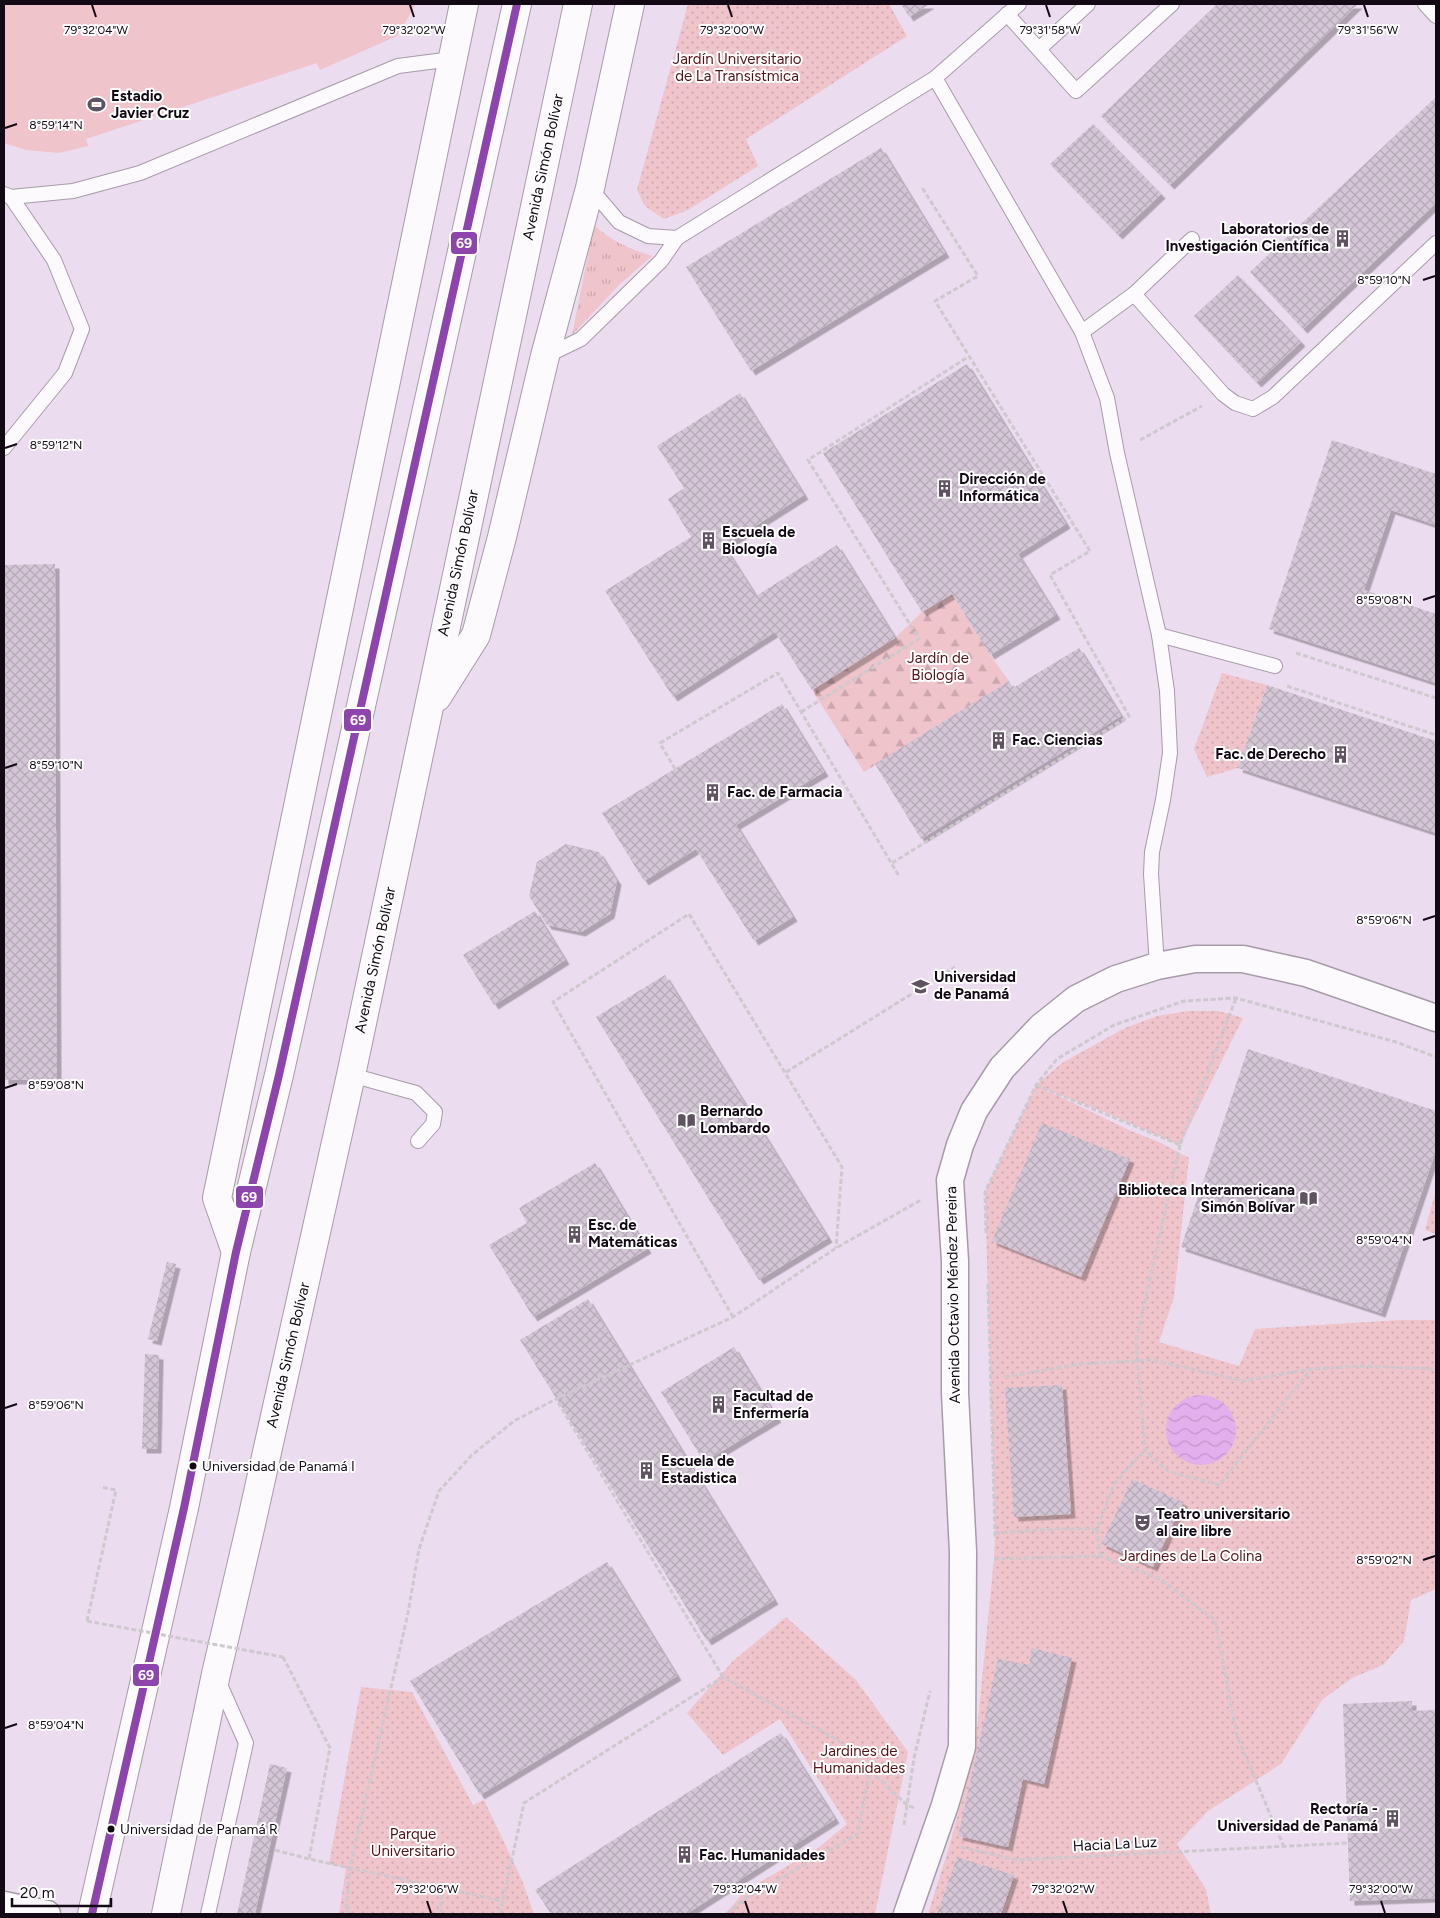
<svg xmlns="http://www.w3.org/2000/svg" width="1440" height="1918" viewBox="0 0 1440 1918" font-family="Figtree,sans-serif">
	<style>
		.grass { fill: url(#grass-tufts) }
		.forest { fill: url(#forest-firs) }
		.park { fill: url(#park-dots) }
		.pitch { fill: #efc4cb }
		.water { fill: url(#water-waves) }
		.building { fill: url(#building-cross-hatch); filter: url(#shadow) }
		.lines { fill: none; stroke-linecap: round; stroke-linejoin: round }
		.lane-casing { stroke: #a79ba9; stroke-width: 16 }
		.street-casing { stroke: #a79ba9; stroke-width: 29 }
		.primary-casing { stroke: #a79ba9; stroke-width: 30 }
		.path { stroke: #cec9cf; stroke-width: 3; stroke-dasharray: 5 2.5; stroke-linecap: butt }
		.lane { stroke: #fcfafd; stroke-width: 14 }
		.street { stroke: #fcfafd; stroke-width: 26 }
		.primary { stroke: #fcfafd; stroke-width: 28 }
		.path-bridge { stroke: #cec9cf; stroke-width: 3; stroke-dasharray: 5 2.5; stroke-linecap: butt }
		.bus-1-casing { stroke: #fff; stroke-width: 11 }
		.bus-1 { stroke: #8e44ad; stroke-width: 8 }
		.ticks { fill: none; stroke: #130915; stroke-width: 2 }
		.bus-dot { fill: #130915; stroke: #fff; stroke-width: 2 }
		.labels { text-anchor: middle; dominant-baseline: central; stroke-width: 4; stroke-linejoin: round; paint-order: stroke }
		.bus-label { font-size: 14px; fill: #130915; stroke: #fff; text-anchor: start }
		.park-label { font-size: 15px; fill: #551217; stroke: #fff }
		.poi-label { font-size: 15px; font-weight: bold; fill: #130915; stroke: #fff; text-anchor: start }
		.street-label { font-size: 15px; fill: #130915; stroke: #fff }
		.ticks-label { font-size: 12px; text-anchor: middle; fill: #130915; stroke: #fff; stroke-width: 4; stroke-linejoin: round; paint-order: stroke }
		.line-badge { stroke: #fff; stroke-width: 2 }
		.badge-label { font-size: 14px; text-anchor: middle; font-weight: bold; fill: #fff }
	</style>
	<defs>
		<pattern id="grass-tufts" width="24" height="20" patternUnits="userSpaceOnUse" patternTransform="scale(1.25)"><rect width="24" height="20" fill="#efc4cb"/><path d="M3 7l-1-3M5 7V3M7 7l1-3M15 17l-1-3M17 17v-4M19 17l1-3" fill="none" stroke="#cca7ad"/></pattern>
		<pattern id="forest-firs" width="22" height="20" patternUnits="userSpaceOnUse" patternTransform="scale(1.25)"><rect width="22" height="20" fill="#efc4cb"/><path d="M5 1l3.5 6h-7zM16 11l3.5 6h-7z" fill="#cca7ad"/></pattern>
		<pattern id="park-dots" width="8" height="8" patternUnits="userSpaceOnUse" patternTransform="scale(1.25)"><rect width="8" height="8" fill="#efc4cb"/><path d="M2 2h.1M6 6h.1" fill="none" stroke="#cca7ad" stroke-width="1.8" stroke-linecap="round"/></pattern>
		<pattern id="water-waves" width="16" height="10" patternUnits="userSpaceOnUse" patternTransform="scale(1.25)"><rect width="16" height="10" fill="#e4afed"/><path d="M0 5q4-4 8 0t8 0" fill="none" stroke="#c395ca"/></pattern>
		<pattern id="building-cross-hatch" width="8" height="8" patternUnits="userSpaceOnUse" patternTransform="scale(1.25)"><rect width="8" height="8" fill="#d4c6d6"/><path d="M0 0l8 8M0 8l8-8" fill="none" stroke="#b5a9b7"/></pattern>
		<filter id="shadow"><feDropShadow dx="4.5" dy="4.5" stdDeviation="0" flood-color="#0004"/></filter>
	</defs>
	<rect width="100%" height="100%" fill="#ecdcef"/>
	<path class="grass" d="M 594,225 C 611,241 630,249 652,256 L 619,285 L 572,335 Z"/>
	<path class="forest" d="M 952,594 L 990,655 L 1009,681 L 864,772 L 812,690 L 895,638 L 922,612 Z"/>
	<g class="park">
		<path d="M 688,4 L 889,4 L 907,36 L 746,139 L 758,166 L 688,210 L 664,219 L 645,206 L 637,190 Z"/>
		<path d="M 1222,673 L 1267,685 L 1238,768 L 1207,777 L 1194,749 Z"/>
		<path d="M 1189,1011 L 1218,1011 L 1243,1018 L 1180,1145 L 1100,1110 L 1044,1089 L 1131,1131 L 1159,1142 L 1189,1158 L 1174,1297 L 1159,1342 L 1239,1366 L 1255,1329 L 1401,1320 L 1436,1320 L 1436,1589 L 1411,1600 L 1404,1641 L 1383,1665 L 1352,1678 L 1322,1700 L 1281,1764 L 1208,1811 L 1177,1844 L 1206,1889 L 1211,1914 L 928,1914 L 950,1844 L 975,1750 L 994,1559 L 995,1533 L 985,1192 L 1036,1085 L 1062,1063 L 1125,1028 L 1157,1016 Z"/>
		<path d="M 1436,1190 L 1436,1234 L 1425,1230 Z"/>
		<path d="M 786,1617 L 856,1680 L 908,1752 L 875,1914 L 725,1914 L 745,1891 L 818,1848 L 847,1824 L 780,1719 L 723,1755 L 687,1713 L 733,1661 Z"/>
		<path d="M 361,1687 L 412,1692 L 473,1805 L 484,1800 L 522,1880 L 533,1911 L 532,1914 L 339,1914 L 346,1868 L 329,1864 Z"/>
	</g>
	<path class="pitch" d="M 4,4 L 416,4 L 397,36 L 320,70 L 317,63 L 86,139 L 88,146 L 59,153 L 26,150 L 4,143 Z"/>
	<circle class="water" cx="1201" cy="1430" r="35"/>
	<g class="building">
		<path d="M 901,4 L 930,4 L 909,17 Z"/>
		<path d="M 1217,4 L 1358,4 L 1170,185 L 1101,116 Z"/>
		<path d="M 1436,97 L 1436,203 L 1303,329 L 1250,272 Z"/>
		<path d="M 1093,124 L 1161,194 L 1118,235 L 1050,164 Z"/>
		<path d="M 881,148 L 945,253 L 751,371 L 686,267 Z"/>
		<path d="M 1238,275 L 1301,342 L 1257,383 L 1194,316 Z"/>
		<path d="M 967,364 L 1066,524 L 1018,554 L 1056,615 L 990,655 L 952,594 L 922,612 L 823,453 Z"/>
		<path d="M 740,393 L 804,495 L 724,546 L 756,596 L 837,545 L 895,638 L 812,690 L 775,632 L 673,697 L 605,591 L 691,537 L 668,499 L 684,488 L 657,446 Z"/>
		<path d="M 1332,440 L 1436,474 L 1436,525 L 1391,510 L 1364,590 L 1436,614 L 1436,683 L 1269,629 Z"/>
		<path d="M 55,564 L 57,1080 L 4,1080 L 4,565 Z"/>
		<path d="M 1079,648 L 1121,716 L 921,839 L 875,764 L 1009,681 L 1013,688 Z"/>
		<path d="M 1267,685 L 1436,741 L 1436,833 L 1238,768 Z"/>
		<path d="M 782,704 L 824,772 L 736,825 L 793,917 L 754,941 L 696,849 L 644,881 L 602,813 Z"/>
		<path d="M 566,844 L 599,852 L 617,881 L 610,914 L 581,932 L 547,925 L 529,896 L 537,862 Z"/>
		<path d="M 535,911 L 565,960 L 494,1005 L 463,955 Z"/>
		<path d="M 665,975 L 828,1238 L 759,1280 L 596,1017 Z"/>
		<path d="M 1248,1049 L 1436,1111 L 1436,1150 L 1381,1313 L 1181,1247 Z"/>
		<path d="M 1042,1123 L 1130,1159 L 1081,1277 L 992,1241 Z"/>
		<path d="M 595,1163 L 647,1249 L 533,1317 L 489,1245 L 527,1223 L 519,1208 Z"/>
		<path d="M 167,1262 L 176,1264 L 157,1341 L 148,1339 Z"/>
		<path d="M 588,1299 L 774,1600 L 707,1641 L 520,1340 Z"/>
		<path d="M 734,1347 L 777,1418 L 704,1462 L 661,1392 Z"/>
		<path d="M 145,1354 L 159,1355 L 157,1449 L 142,1449 Z"/>
		<path d="M 1062,1385 L 1071,1514 L 1014,1517 L 1005,1388 Z"/>
		<path d="M 1132,1479 L 1183,1502 L 1153,1567 L 1102,1544 Z"/>
		<path d="M 607,1562 L 677,1676 L 480,1795 L 410,1681 Z"/>
		<path d="M 1032,1648 L 1072,1658 L 1044,1784 L 1023,1779 L 1008,1847 L 958,1836 L 998,1659 L 1029,1665 Z"/>
		<path d="M 1412,1701 L 1412,1711 L 1436,1710 L 1436,1898 L 1350,1901 L 1343,1704 Z"/>
		<path d="M 781,1733 L 835,1819 L 686,1914 L 551,1914 L 535,1890 Z"/>
		<path d="M 270,1764 L 287,1768 L 255,1914 L 237,1914 Z"/>
		<path d="M 957,1857 L 1014,1875 L 1001,1914 L 937,1914 Z"/>
	</g>
	<g class="lines">
		<defs>
			<g id="lane">
				<path d="M 1425,4 L 1436,16"/>
				<path d="M 1007,14 L 1076,91 L 1172,4"/>
				<path d="M 1039,49 L 1088,4"/>
				<path d="M 935,78 L 1082,332 L 1107,398 L 1117,453 L 1159,635 L 1167,691 L 1170,753 L 1163,800 L 1152,852 L 1151,874 L 1157,966"/>
				<path d="M 590,188 L 619,222 L 648,236 L 677,238"/>
				<path d="M 4,194 L 11,197 L 73,191 L 140,173 L 398,66 L 452,59"/>
				<path d="M 1134,294 L 1192,239"/>
				<path d="M 1082,332 L 1134,294 L 1223,394 L 1235,403 L 1253,409 L 1273,397 L 1436,243"/>
				<path d="M 546,356 L 581,339 L 661,261 L 677,238 L 935,78 L 1019,4"/>
				<path d="M 4,448 L 65,373 L 82,329 L 54,260 L 11,197"/>
				<path d="M 1159,635 L 1275,666"/>
				<path d="M 351,1075 L 416,1093 L 435,1112 L 433,1124 L 418,1141"/>
				<path d="M 208,1914 L 246,1743 L 218,1680"/>
			</g>
			<g id="street">
				<path d="M 4,1905 L 47,1914"/>
				<path d="M 907,1914 L 945,1805 L 962,1747 L 963,1552 L 955,1393 L 955,1261 L 950,1180 L 960,1145 L 974,1111 L 1002,1068 L 1041,1027 L 1076,999 L 1116,979 L 1157,966 L 1195,959 L 1243,959 L 1306,973 L 1436,1018"/>
			</g>
			<g id="primary">
				<path d="M 437,697 L 476,635 L 502,537 L 545,356 L 590,188 L 630,4"/>
				<path d="M 236,1252 L 217,1198 L 464,4"/>
				<path d="M 92,1914 L 184,1508 L 236,1252 L 279,1075 L 517,4"/>
				<path d="M 166,1914 L 216,1674 L 251,1524 L 351,1075 L 578,4"/>
			</g>
		</defs>
		<use href="#lane" class="lane-casing"/>
		<use href="#street" class="street-casing"/>
		<use href="#primary" class="primary-casing"/>
		<g class="path">
			<path d="M 1140,440 L 1202,406"/>
			<path d="M 1296,653 L 1436,698"/>
			<path d="M 1287,686 L 1436,735"/>
			<path d="M 801,712 L 919,639 L 808,460 L 968,357"/>
			<path d="M 675,769 L 660,743 L 778,673 L 899,876"/>
			<path d="M 892,863 L 1129,716 L 1050,575 L 1090,551 L 935,301 L 978,276 L 921,186"/>
			<path d="M 786,1072 L 955,967"/>
			<path d="M 1036,1085 L 1180,1145 L 1236,998"/>
			<path d="M 1180,1145 L 1136,1341 L 1145,1450 L 1168,1471 L 1219,1485 L 1311,1369"/>
			<path d="M 986,1233 L 985,1192 L 1036,1085 L 1057,1059 L 1114,1025 L 1184,1001 L 1236,998 L 1396,1042 L 1436,1057"/>
			<path d="M 988,1284 L 995,1537"/>
			<path d="M 733,1317 L 553,1002 L 689,914 L 842,1167 L 836,1248"/>
			<path d="M 1005,1377 L 1081,1364 L 1153,1360 L 1244,1381 L 1311,1369 L 1363,1366 L 1436,1369"/>
			<path d="M 1097,1529 L 1100,1556"/>
			<path d="M 995,1533 L 1056,1529 L 1097,1529 L 1114,1484 L 1145,1450"/>
			<path d="M 994,1559 L 1100,1556 L 1160,1579 L 1215,1620 L 1237,1736 L 1284,1847"/>
			<path d="M 87,1621 L 116,1490 L 100,1487"/>
			<path d="M 283,1657 L 330,1748 L 309,1859 L 503,1901"/>
			<path d="M 723,1677 L 556,1399 L 733,1317 L 836,1248 L 921,1200"/>
			<path d="M 904,1825 L 914,1758 L 930,1691"/>
			<path d="M 961,1847 L 1017,1860 L 1348,1843"/>
			<path d="M 275,1850 L 309,1859"/>
			<path d="M 350,1914 L 346,1911 L 350,1868 L 408,1613 L 419,1549 L 439,1491 L 472,1455 L 514,1421 L 556,1399"/>
			<path d="M 441,1914 L 441,1900 L 445,1887"/>
			<path d="M 500,1914 L 524,1803 L 723,1677 L 838,1740 L 907,1805 L 914,1808"/>
			<path d="M 727,1914 L 743,1900 L 858,1834 L 870,1768"/>
		</g>
		<use href="#lane" class="lane"/>
		<use href="#street" class="street"/>
		<use href="#primary" class="primary"/>
		<path class="path-bridge" d="M 87,1621 L 283,1657"/>
		<defs>
			<path id="bus-1" d="M 92,1914 L 184,1508 L 236,1252 L 279,1075 L 517,4"/>
		</defs>
		<use href="#bus-1" class="bus-1-casing"/>
		<use href="#bus-1" class="bus-1"/>
	</g>
	<path class="ticks" d="M 92,5 L 96,17M 410,5 L 414,17M 728,5 L 732,17M 1046,5 L 1050,17M 1364,5 L 1368,17M 5,128 L 17,124M 1423,280 L 1435,276M 5,448 L 17,444M 1423,600 L 1435,596M 5,768 L 17,764M 1423,920 L 1435,916M 5,1088 L 17,1084M 1423,1240 L 1435,1236M 5,1408 L 17,1404M 1423,1560 L 1435,1556M 5,1728 L 17,1724M 427,1901 L 431,1913M 745,1901 L 749,1913M 1063,1901 L 1067,1913M 1381,1901 L 1385,1913"/>
	<defs>
		<symbol id="stadium-bare" viewBox="-9 -9 18 18"><path d="M0-5a6.5 5 0 1 0 0 10a6.5 5 0 1 0 0-10ZM-3.5-1.8h7v3.6h-7Z" fill="#5f5361" stroke="#fff" stroke-width="2.5" paint-order="stroke"/></symbol>
		<symbol id="building-bare" viewBox="-9 -9 18 18"><path d="M-4-6H4V6H1V3H-1V6H-4ZM-2.5-4.3h1.7v1.8h-1.7ZM.8-4.3h1.7v1.8H.8ZM-2.5-1h1.7V.8h-1.7ZM.8-1h1.7V.8H.8Z" fill="#5f5361" stroke="#fff" stroke-width="2.5" paint-order="stroke"/></symbol>
		<symbol id="university-bare" viewBox="-9 -9 18 18"><path d="M0-5L7-2L0 1L-7-2ZM-4 1L0 2.5L4 1V4Q0 6-4 4Z" fill="#5f5361" stroke="#fff" stroke-width="2.5" paint-order="stroke"/></symbol>
		<symbol id="library-bare" viewBox="-9 -9 18 18"><path d="M-6-4Q-3-5.5-.7-3.5V5Q-3 3-6 4ZM6-4Q3-5.5 .7-3.5V5Q3 3 6 4Z" fill="#5f5361" stroke="#fff" stroke-width="2.5" paint-order="stroke"/></symbol>
		<symbol id="theatre-bare" viewBox="-9 -9 18 18"><path d="M-5-5.5Q0-4 5-5.5V0Q5 5 0 6Q-5 5-5 0ZM-3.3-2.5H-1v1.5H-3.3ZM1-2.5H3.3v1.5H1ZM-2.8 1Q0 5.5 2.8 1Z" fill="#5f5361" stroke="#fff" stroke-width="2.5" paint-order="stroke"/></symbol>
	</defs>
	<g fill-rule="evenodd">
		<use href="#stadium-bare" x="84" y="92" width="25" height="25"/>
		<use href="#building-bare" x="1330" y="226" width="25" height="25"/>
		<use href="#building-bare" x="932" y="476" width="25" height="25"/>
		<use href="#building-bare" x="696" y="528" width="25" height="25"/>
		<use href="#building-bare" x="986" y="728" width="25" height="25"/>
		<use href="#building-bare" x="1328" y="742" width="25" height="25"/>
		<use href="#building-bare" x="700" y="780" width="25" height="25"/>
		<use href="#university-bare" x="908" y="974" width="25" height="25"/>
		<use href="#library-bare" x="674" y="1108" width="25" height="25"/>
		<use href="#library-bare" x="1296" y="1186" width="25" height="25"/>
		<use href="#building-bare" x="562" y="1222" width="25" height="25"/>
		<use href="#building-bare" x="706" y="1392" width="25" height="25"/>
		<use href="#building-bare" x="634" y="1458" width="25" height="25"/>
		<use href="#theatre-bare" x="1130" y="1510" width="25" height="25"/>
		<use href="#building-bare" x="1380" y="1806" width="25" height="25"/>
		<use href="#building-bare" x="672" y="1842" width="25" height="25"/>
	</g>
	<g class="bus-dot">
		<circle cx="193" cy="1466" r="4.5"/>
		<circle cx="111" cy="1829" r="4.5"/>
	</g>
	<g class="labels">
		<g class="bus-label">
			<text x="202" y="1466">Universidad de Panamá I</text>
			<text x="120" y="1829">Universidad de Panamá R</text>
		</g>
		<g class="park-label">
			<text x="737" y="59">Jardín Universitario<tspan x="737" dy="17">de La Transístmica</tspan></text>
			<text x="938" y="658">Jardín de<tspan x="938" dy="17">Biología</tspan></text>
			<text x="1191" y="1556">Jardines de La Colina</text>
			<text x="859" y="1751">Jardines de<tspan x="859" dy="17">Humanidades</tspan></text>
			<text x="413" y="1834">Parque<tspan x="413" dy="17">Universitario</tspan></text>
		</g>
		<g class="poi-label">
			<text x="111" y="96">Estadio<tspan x="111" dy="17">Javier Cruz</tspan></text>
			<text x="1329" y="229" text-anchor="end">Laboratorios de<tspan x="1329" dy="17">Investigación Científica</tspan></text>
			<text x="959" y="479">Dirección de<tspan x="959" dy="17">Informática</tspan></text>
			<text x="722" y="532">Escuela de<tspan x="722" dy="17">Biología</tspan></text>
			<text x="1012" y="740">Fac. Ciencias</text>
			<text x="1326" y="754" text-anchor="end">Fac. de Derecho</text>
			<text x="727" y="792">Fac. de Farmacia</text>
			<text x="934" y="977">Universidad<tspan x="934" dy="17">de Panamá</tspan></text>
			<text x="700" y="1111">Bernardo<tspan x="700" dy="17">Lombardo</tspan></text>
			<text x="1295" y="1190" text-anchor="end">Biblioteca Interamericana<tspan x="1295" dy="17">Simón Bolívar</tspan></text>
			<text x="588" y="1225">Esc. de<tspan x="588" dy="17">Matemáticas</tspan></text>
			<text x="733" y="1396">Facultad de<tspan x="733" dy="17">Enfermería</tspan></text>
			<text x="661" y="1461">Escuela de<tspan x="661" dy="17">Estadistica</tspan></text>
			<text x="1156" y="1514">Teatro universitario<tspan x="1156" dy="17">al aire libre</tspan></text>
			<text x="1378" y="1809" text-anchor="end">Rectoría -<tspan x="1378" dy="17">Universidad de Panamá</tspan></text>
			<text x="699" y="1855">Fac. Humanidades</text>
		</g>
		<g class="street-label">
			<text transform="translate(543 167) rotate(-78)">Avenida Simón Bolívar</text>
			<text transform="translate(458 563) rotate(-78)">Avenida Simón Bolívar</text>
			<text transform="translate(375 960) rotate(-78)">Avenida Simón Bolívar</text>
			<text transform="translate(953 1295) rotate(-91)">Avenida Octavio Méndez Pereira</text>
			<text transform="translate(288 1355) rotate(-77)">Avenida Simón Bolívar</text>
			<text transform="translate(1115 1844) rotate(-3)">Hacia La Luz</text>
		</g>
	</g>
	<g class="ticks-label">
		<text x="96" y="34">79°32'04"W</text>
		<text x="414" y="34">79°32'02"W</text>
		<text x="732" y="34">79°32'00"W</text>
		<text x="1368" y="34">79°31'56"W</text>
		<text x="1050" y="34">79°31'58"W</text>
		<text x="56" y="129">8°59'14"N</text>
		<text x="1384" y="284">8°59'10"N</text>
		<text x="56" y="449">8°59'12"N</text>
		<text x="1384" y="604">8°59'08"N</text>
		<text x="56" y="769">8°59'10"N</text>
		<text x="1384" y="924">8°59'06"N</text>
		<text x="56" y="1089">8°59'08"N</text>
		<text x="1384" y="1244">8°59'04"N</text>
		<text x="56" y="1409">8°59'06"N</text>
		<text x="1384" y="1564">8°59'02"N</text>
		<text x="56" y="1729">8°59'04"N</text>
		<text x="427" y="1893">79°32'06"W</text>
		<text x="745" y="1893">79°32'04"W</text>
		<text x="1063" y="1893">79°32'02"W</text>
		<text x="1381" y="1893">79°32'00"W</text>
	</g>
	<g class="line-badge">
		<rect x="450" y="231" width="28" height="24" rx="5" fill="#8e44ad"/>
		<rect x="343" y="708" width="29" height="24" rx="5" fill="#8e44ad"/>
		<rect x="235" y="1185" width="29" height="24" rx="5" fill="#8e44ad"/>
		<rect x="132" y="1663" width="28" height="24" rx="5" fill="#8e44ad"/>
	</g>
	<g class="badge-label">
		<text x="464" y="248">69</text>
		<text x="358" y="725">69</text>
		<text x="249" y="1202">69</text>
		<text x="146" y="1680">69</text>
	</g>
	<rect width="1440" height="1918" fill="none" stroke="#130915" stroke-width="10"/>
	<path d="M12 1898v8h99v-8" fill="none" stroke="#130915" stroke-width="2.5"/>
	<text x="20" y="1898" font-size="15" fill="#130915" stroke="#ffffff" stroke-width="4" paint-order="stroke">20 m</text>
</svg>
